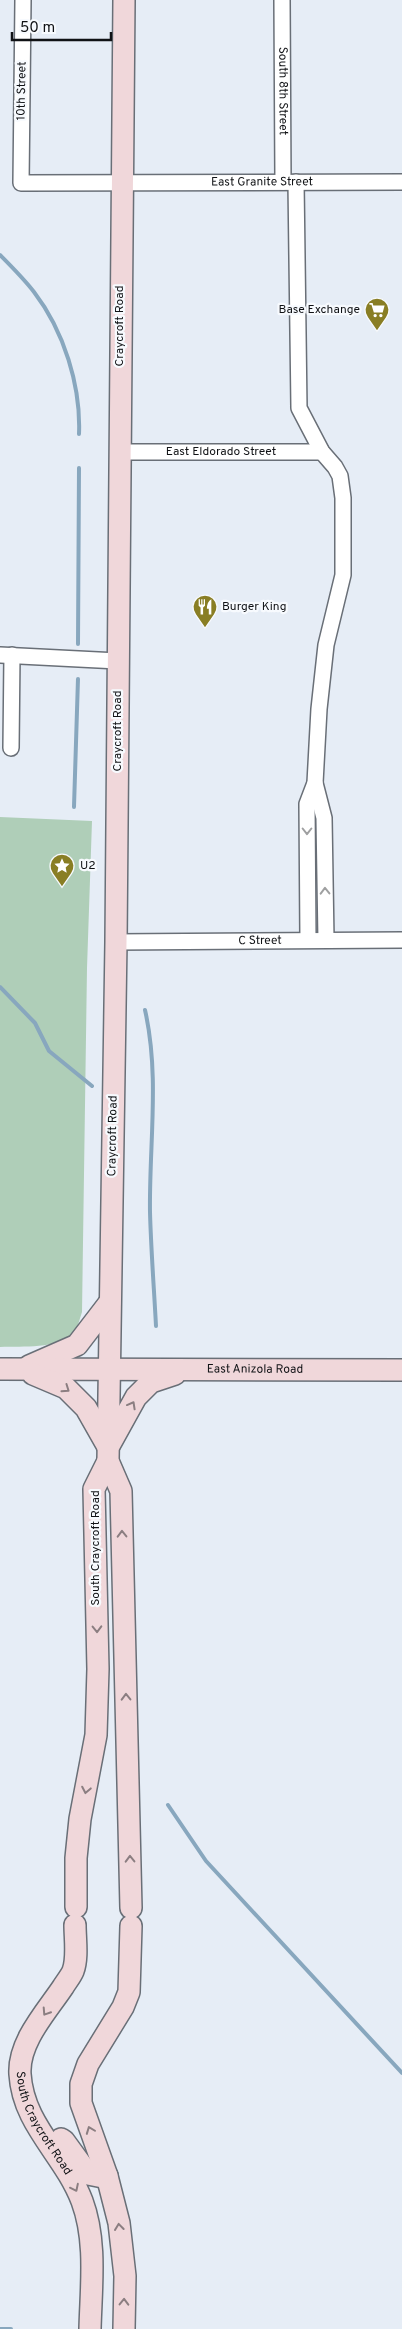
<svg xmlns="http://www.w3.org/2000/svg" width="402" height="2329" viewBox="0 0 402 2329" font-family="Overpass,sans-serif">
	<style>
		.green { fill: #afceb8 }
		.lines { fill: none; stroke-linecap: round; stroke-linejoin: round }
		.stream { stroke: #88a7be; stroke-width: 4 }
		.street-casing { stroke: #696f77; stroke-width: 18 }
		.secondary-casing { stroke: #696f77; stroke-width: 24 }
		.street { stroke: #fff; stroke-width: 15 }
		.secondary { stroke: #f0d7da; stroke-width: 21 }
		.oneway { stroke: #9fa0a1 }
		.oneway2 { stroke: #8b7e81 }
		.labels { text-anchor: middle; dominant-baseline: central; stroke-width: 4.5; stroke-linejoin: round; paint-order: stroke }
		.street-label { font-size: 12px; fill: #101215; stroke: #f7fafe }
		.poi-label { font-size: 12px; fill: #101215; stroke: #f7fafe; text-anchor: start }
	</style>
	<rect width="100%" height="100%" fill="#e6edf6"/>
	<path class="green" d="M 0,817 L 92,821 L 87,968 L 82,1312 L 75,1334 C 54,1349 25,1346 0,1347 Z"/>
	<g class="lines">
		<g class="stream">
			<path d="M 0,255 C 12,267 24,279 34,292 C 64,331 81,386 79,434"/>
			<path d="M 78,644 L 79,468"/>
			<path d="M 74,807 L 78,679"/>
			<path d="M 0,987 L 35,1023 L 49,1051 L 92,1086"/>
			<path d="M 145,1010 C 160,1076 149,1145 150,1212 C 151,1250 154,1288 156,1326"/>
			<path d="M 168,1805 L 206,1861 L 402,2073"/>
			<path d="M 0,2329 L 11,2329"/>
		</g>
		<defs>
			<g id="street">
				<path id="s1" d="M 23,0 L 21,183 L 402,182"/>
				<path id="s2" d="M 282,0 L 283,182"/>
				<path d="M 296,182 L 299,408 L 322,452 L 335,467 L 340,476 L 343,498 L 343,575 L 326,645 L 319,709 L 315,783 L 307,804 L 308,940"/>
				<path id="s3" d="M 120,452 L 322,452"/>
				<path d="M 0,655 L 118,661"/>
				<path d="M 11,748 L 12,655"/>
				<path d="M 315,783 L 324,818 L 326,940"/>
				<path id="s4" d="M 116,942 L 402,940"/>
			</g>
			<g id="secondary">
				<path d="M 124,0 L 116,942 L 108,1461 L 121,1491 L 131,1908"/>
				<path d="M 29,1366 L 77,1345 L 110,1302"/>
				<path id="s5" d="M 0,1369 L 402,1370"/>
				<path d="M 33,1374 L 66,1388 L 86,1408 L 107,1445"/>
				<path d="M 110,1444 L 136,1397 L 151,1382 L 175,1374"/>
				<path d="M 76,1907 L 76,1858 L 80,1819 L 96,1735 L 98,1669 L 94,1489 L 108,1461"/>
				<path id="s6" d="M 75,1925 C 75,1939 78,1958 73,1971 C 71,1976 66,1982 63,1987 C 47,2011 18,2042 20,2074 C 23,2125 64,2154 82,2201 C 97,2241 91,2287 90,2329"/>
				<path d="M 61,2139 L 64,2141 L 88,2174 L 103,2177 L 107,2176"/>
				<path d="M 124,2329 L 125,2276 L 119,2223 L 107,2176 L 81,2103 L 81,2084 L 88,2064 L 123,2007 L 129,1992 L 131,1926"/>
			</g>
		</defs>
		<use href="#street" class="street-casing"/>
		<use href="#secondary" class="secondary-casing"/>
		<use href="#street" class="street"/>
		<use href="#secondary" class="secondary"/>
	</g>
	<defs><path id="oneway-chevron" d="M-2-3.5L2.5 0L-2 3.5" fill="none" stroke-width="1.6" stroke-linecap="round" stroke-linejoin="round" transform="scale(1.25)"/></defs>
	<g class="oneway">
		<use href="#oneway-chevron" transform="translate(307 831) rotate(90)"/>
		<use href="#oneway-chevron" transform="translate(325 891) rotate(-91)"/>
	</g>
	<g class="oneway2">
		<use href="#oneway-chevron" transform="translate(66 1389) rotate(35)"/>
		<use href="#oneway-chevron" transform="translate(132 1405) rotate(-61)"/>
		<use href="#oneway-chevron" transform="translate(122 1534) rotate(-91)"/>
		<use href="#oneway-chevron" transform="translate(97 1629) rotate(89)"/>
		<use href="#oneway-chevron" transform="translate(126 1697) rotate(-91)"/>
		<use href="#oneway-chevron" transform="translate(86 1790) rotate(101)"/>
		<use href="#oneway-chevron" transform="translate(130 1859) rotate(-91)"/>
		<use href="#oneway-chevron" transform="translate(46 2012) rotate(123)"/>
		<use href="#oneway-chevron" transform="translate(90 2130) rotate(-111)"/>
		<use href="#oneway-chevron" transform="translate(75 2188) rotate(64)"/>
		<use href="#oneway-chevron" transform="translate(119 2227) rotate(-97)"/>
		<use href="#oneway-chevron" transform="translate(124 2302) rotate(-89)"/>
	</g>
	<defs>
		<symbol id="supermarket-pin" viewBox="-11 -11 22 30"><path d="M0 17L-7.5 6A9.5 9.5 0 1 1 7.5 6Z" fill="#897e24" stroke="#f7fafe"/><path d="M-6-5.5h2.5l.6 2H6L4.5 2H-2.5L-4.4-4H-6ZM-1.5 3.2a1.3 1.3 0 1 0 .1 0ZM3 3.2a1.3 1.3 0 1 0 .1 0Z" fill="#fff"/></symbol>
		<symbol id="restaurant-pin" viewBox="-11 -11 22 30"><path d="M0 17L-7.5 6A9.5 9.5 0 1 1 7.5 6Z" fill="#897e24" stroke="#f7fafe"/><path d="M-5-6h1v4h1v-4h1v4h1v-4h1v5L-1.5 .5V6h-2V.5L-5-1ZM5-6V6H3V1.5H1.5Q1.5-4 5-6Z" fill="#fff"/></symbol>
		<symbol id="sight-pin" viewBox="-11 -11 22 30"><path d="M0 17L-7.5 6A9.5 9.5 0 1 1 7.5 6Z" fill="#897e24" stroke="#f7fafe"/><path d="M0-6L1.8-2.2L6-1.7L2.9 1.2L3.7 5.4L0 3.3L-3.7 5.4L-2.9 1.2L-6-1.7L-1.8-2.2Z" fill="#fff"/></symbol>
	</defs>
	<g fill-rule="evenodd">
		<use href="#supermarket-pin" x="363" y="296" width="28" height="38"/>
		<use href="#restaurant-pin" x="191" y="593" width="28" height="38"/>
		<use href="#sight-pin" x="48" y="852" width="28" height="38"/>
	</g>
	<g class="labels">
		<g class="street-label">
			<text transform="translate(22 91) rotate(-89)">10th Street</text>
			<text stroke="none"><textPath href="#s2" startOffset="91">South 8th Street</textPath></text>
			<text stroke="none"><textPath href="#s1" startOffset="424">East Granite Street</textPath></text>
			<text transform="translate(120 326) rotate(-90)">Craycroft Road</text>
			<text stroke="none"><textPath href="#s3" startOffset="101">East Eldorado Street</textPath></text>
			<text transform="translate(118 731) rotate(-90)">Craycroft Road</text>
			<text stroke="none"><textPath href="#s4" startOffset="144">C Street</textPath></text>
			<text transform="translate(113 1136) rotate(-89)">Craycroft Road</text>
			<text stroke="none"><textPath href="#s5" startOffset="255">East Anizola Road</textPath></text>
			<text transform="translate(96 1548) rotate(-90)">South Craycroft Road</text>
			<text stroke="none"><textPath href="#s6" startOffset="219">South Craycroft Road</textPath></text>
		</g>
		<g class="poi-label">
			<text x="360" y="310" text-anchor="end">Base Exchange</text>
			<text x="222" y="607">Burger King</text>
			<text x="80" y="866">U2</text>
		</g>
	</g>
	<path d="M12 32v8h99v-8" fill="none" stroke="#101215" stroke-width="2.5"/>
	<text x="20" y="32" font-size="15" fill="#101215" stroke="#f7fafe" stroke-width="4" paint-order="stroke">50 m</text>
</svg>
